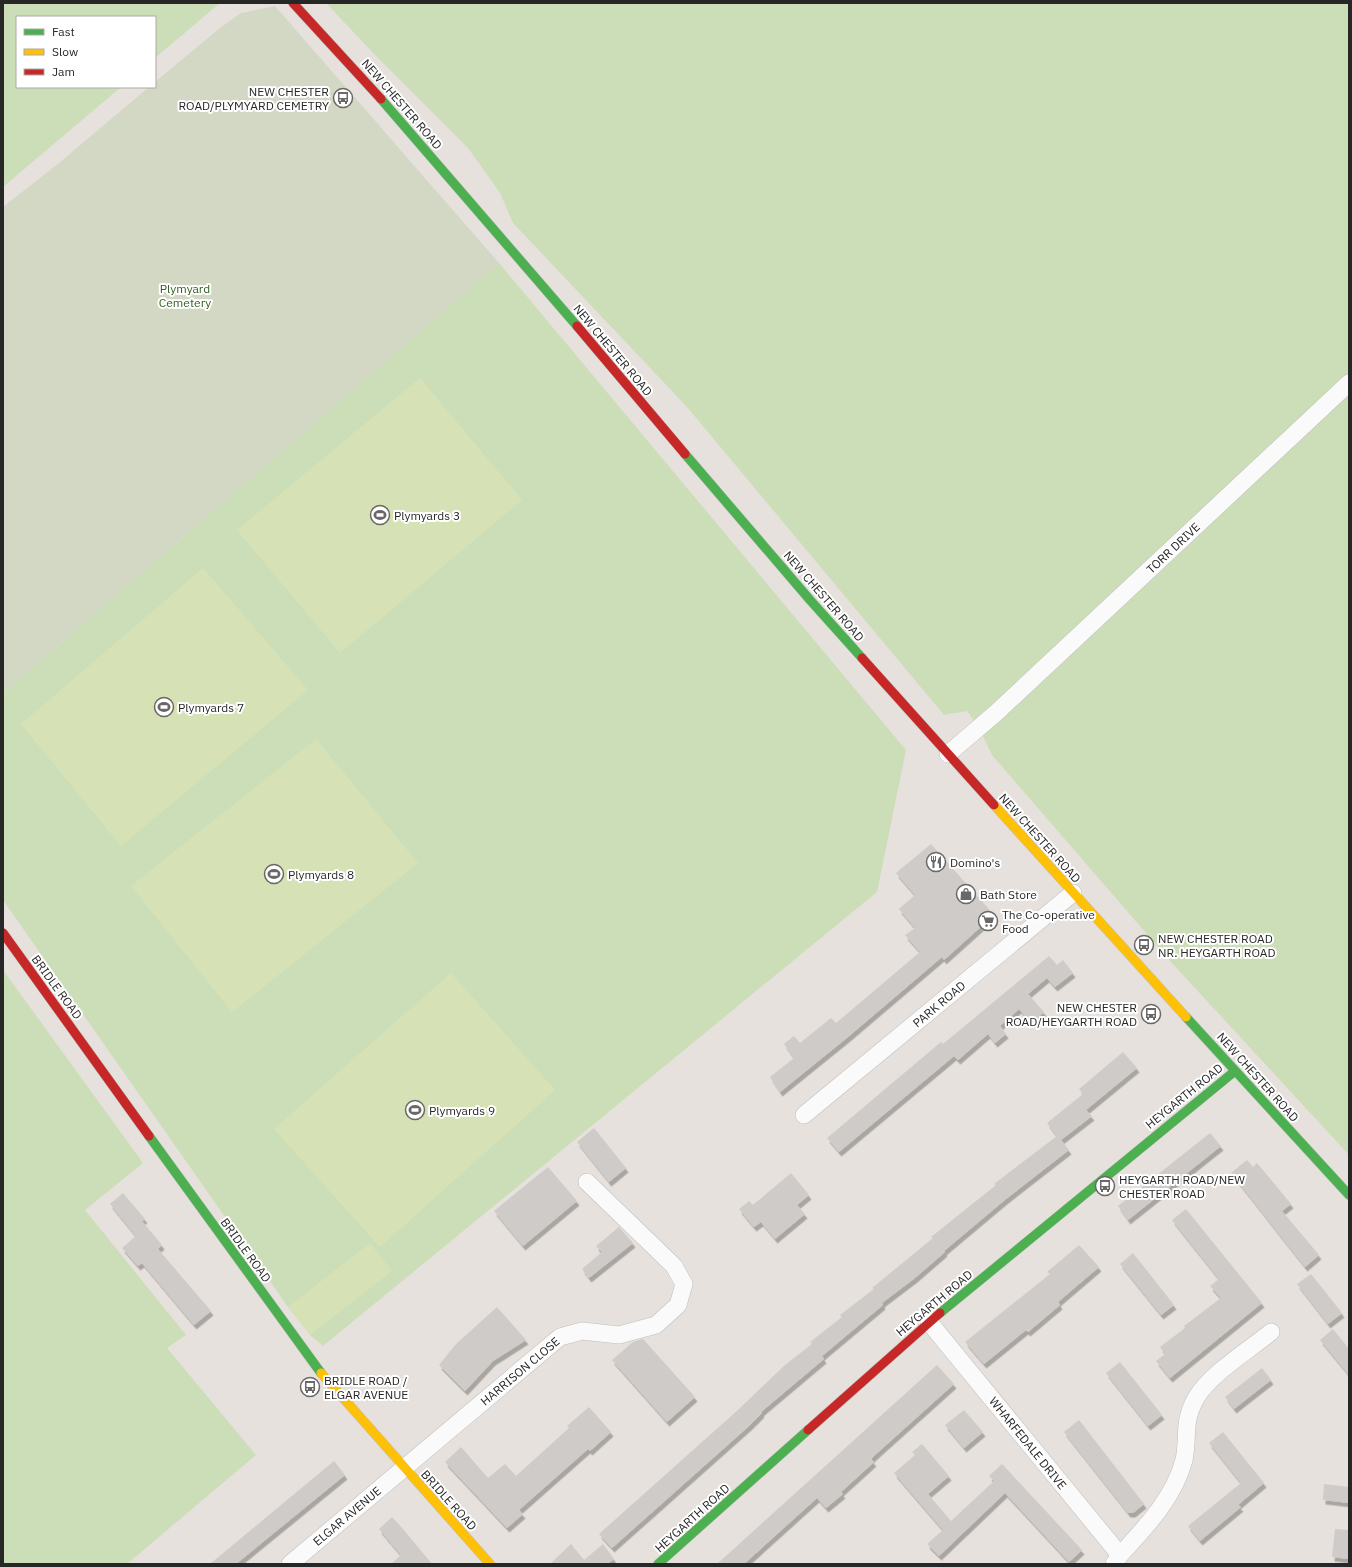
<svg xmlns="http://www.w3.org/2000/svg" width="1352" height="1567" viewBox="0 0 1352 1567" font-family="'IBM Plex Sans',sans-serif">
	<style>
		.green { fill: #ccdeb8 }
		.cemetery { fill: #d3d8c5 }
		.pitch { fill: #d6e2b6 }
		.building { fill: #cecbc8; filter: url(#shadow) }
		.lines { fill: none; stroke-linecap: round; stroke-linejoin: round }
		.street-casing { stroke: #bfbebe; stroke-width: 18 }
		.fast-casing { stroke: #bfbebe; stroke-width: 10 }
		.slow-casing { stroke: #bfbebe; stroke-width: 10 }
		.jam-casing { stroke: #bfbebe; stroke-width: 10 }
		.street { stroke: #fbfafa; stroke-width: 17 }
		.fast { stroke: #4caf50; stroke-width: 9 }
		.slow { stroke: #ffc107; stroke-width: 9 }
		.jam { stroke: #c62828; stroke-width: 9 }
		.labels { text-anchor: middle; dominant-baseline: central; stroke-width: 4; stroke-linejoin: round; paint-order: stroke }
		.poi-label { font-size: 12px; fill: #272727; stroke: #fff; text-anchor: start }
		.street-label { font-size: 12px; fill: #272727; stroke: #fff }
		.park-label { font-size: 12px; fill: #315d1e; stroke: #fff }
	</style>
	<defs>
		<filter id="shadow"><feDropShadow dx="2.5" dy="4.5" stdDeviation="0" flood-color="#0004"/></filter>
	</defs>
	<rect width="100%" height="100%" fill="#e6e1dc"/>
	<g class="green">
		<path d="M 3,3 L 220,3 L 155,58 L 155,17 L 17,17 L 17,87 L 121,87 L 3,187 Z"/>
		<path d="M 326,3 L 1349,3 L 1349,1155 L 1171,962 L 992,755 L 979,728 L 967,711 L 944,715 L 687,407 L 513,223 L 500,193 L 468,148 L 376,56 Z"/>
		<path d="M 499,263 L 906,750 L 877,892 L 323,1346 L 310,1335 L 288,1307 L 3,900 L 3,693 Z"/>
		<path d="M 3,970 L 143,1163 L 85,1210 L 186,1335 L 167,1348 L 256,1455 L 127,1564 L 3,1564 Z"/>
	</g>
	<path class="cemetery" d="M 275,6 L 499,263 L 3,693 L 3,207 L 59,163 L 149,87 L 155,87 L 155,82 L 220,28 L 241,13 Z"/>
	<g class="pitch">
		<path d="M 420,378 L 522,500 L 340,653 L 237,530 Z"/>
		<path d="M 203,568 L 308,690 L 121,846 L 21,724 Z"/>
		<path d="M 316,739 L 418,863 L 232,1012 L 131,886 Z"/>
		<path d="M 451,973 L 555,1090 L 380,1247 L 274,1129 Z"/>
		<path d="M 370,1243 L 392,1271 L 310,1335 L 288,1307 Z"/>
	</g>
	<g class="building">
		<path d="M 931,844 L 994,915 L 944,960 L 942,957 L 848,1037 L 780,1092 L 770,1077 L 794,1058 L 784,1044 L 794,1036 L 800,1043 L 831,1018 L 836,1023 L 920,952 L 905,935 L 915,928 L 899,909 L 915,895 L 896,873 Z"/>
		<path d="M 1049,956 L 1057,965 L 1063,960 L 1073,973 L 1055,987 L 1047,978 L 1028,994 L 1044,1012 L 1031,1023 L 1019,1009 L 1000,1026 L 1006,1034 L 995,1043 L 988,1034 L 958,1060 L 954,1056 L 839,1152 L 827,1138 L 941,1042 L 943,1044 Z"/>
		<path d="M 1123,1052 L 1137,1068 L 1086,1110 L 1092,1116 L 1061,1140 L 1069,1150 L 1006,1199 L 944,1251 L 945,1252 L 915,1278 L 882,1303 L 883,1305 L 822,1356 L 824,1359 L 761,1412 L 762,1413 L 749,1426 L 612,1548 L 599,1534 L 739,1409 L 785,1365 L 812,1344 L 810,1342 L 842,1317 L 840,1315 L 874,1289 L 872,1288 L 933,1238 L 931,1237 L 996,1185 L 994,1184 L 1057,1136 L 1047,1123 L 1083,1094 L 1079,1089 Z"/>
		<path d="M 594,1128 L 626,1168 L 609,1182 L 577,1142 Z"/>
		<path d="M 1210,1133 L 1221,1146 L 1128,1220 L 1118,1206 Z"/>
		<path d="M 1247,1160 L 1253,1167 L 1257,1163 L 1291,1204 L 1282,1211 L 1319,1255 L 1305,1267 L 1231,1173 Z"/>
		<path d="M 548,1167 L 577,1201 L 523,1246 L 494,1211 Z"/>
		<path d="M 791,1173 L 809,1195 L 797,1205 L 805,1214 L 775,1239 L 761,1222 L 754,1227 L 739,1209 L 749,1201 L 753,1205 Z"/>
		<path d="M 123,1193 L 145,1219 L 142,1221 L 162,1245 L 158,1249 L 211,1311 L 194,1325 L 142,1263 L 138,1266 L 122,1248 L 136,1236 L 110,1204 Z"/>
		<path d="M 1186,1209 L 1262,1303 L 1170,1378 L 1156,1361 L 1165,1354 L 1160,1347 L 1185,1328 L 1184,1326 L 1221,1298 L 1210,1286 L 1219,1279 L 1172,1220 Z"/>
		<path d="M 619,1227 L 633,1243 L 589,1278 L 582,1269 L 602,1252 L 596,1246 Z"/>
		<path d="M 1079,1245 L 1099,1267 L 1058,1302 L 1060,1305 L 1028,1332 L 1026,1330 L 984,1364 L 965,1342 L 1050,1274 L 1047,1272 Z"/>
		<path d="M 1133,1253 L 1174,1305 L 1161,1315 L 1120,1264 Z"/>
		<path d="M 1311,1274 L 1342,1313 L 1328,1324 L 1297,1284 Z"/>
		<path d="M 497,1307 L 526,1340 L 493,1361 L 465,1391 L 439,1365 L 456,1344 Z"/>
		<path d="M 1333,1329 L 1349,1349 L 1349,1375 L 1320,1340 Z"/>
		<path d="M 643,1339 L 695,1397 L 667,1422 L 612,1360 L 633,1342 Z"/>
		<path d="M 1120,1362 L 1162,1415 L 1148,1426 L 1106,1373 Z"/>
		<path d="M 937,1365 L 954,1384 L 875,1455 L 871,1459 L 874,1462 L 841,1492 L 843,1494 L 826,1508 L 817,1498 L 744,1564 L 717,1564 Z"/>
		<path d="M 1262,1368 L 1271,1380 L 1234,1409 L 1225,1397 Z"/>
		<path d="M 589,1407 L 611,1432 L 590,1451 L 588,1449 L 519,1510 L 523,1514 L 507,1528 L 445,1462 L 461,1447 L 488,1478 L 505,1464 L 516,1476 L 569,1428 L 567,1426 Z"/>
		<path d="M 964,1410 L 983,1432 L 964,1448 L 945,1425 Z"/>
		<path d="M 1079,1420 L 1144,1504 L 1133,1513 L 1128,1513 L 1064,1432 Z"/>
		<path d="M 1223,1432 L 1264,1483 L 1238,1505 L 1241,1507 L 1200,1541 L 1188,1526 L 1241,1483 L 1209,1443 Z"/>
		<path d="M 922,1444 L 949,1476 L 928,1494 L 951,1521 L 994,1481 L 989,1476 L 1002,1464 L 1082,1550 L 1069,1562 L 1005,1493 L 939,1556 L 927,1544 L 943,1530 L 894,1473 L 915,1455 L 912,1452 Z"/>
		<path d="M 334,1461 L 345,1475 L 307,1506 L 236,1564 L 210,1564 Z"/>
		<path d="M 1324,1484 L 1349,1487 L 1349,1503 L 1323,1500 Z"/>
		<path d="M 392,1517 L 403,1529 L 432,1564 L 391,1564 L 401,1555 L 379,1529 Z"/>
		<path d="M 1335,1529 L 1349,1530 L 1349,1559 L 1332,1557 Z"/>
		<path d="M 571,1544 L 584,1560 L 603,1544 L 614,1559 L 607,1564 L 550,1564 Z"/>
	</g>
	<g class="lines">
		<defs>
			<g id="street">
				<path d="M 948,754 L 997,712 L 1349,383"/>
				<path d="M 804,1115 L 1073,893"/>
				<path d="M 929,1322 L 1120,1555 L 1114,1564"/>
				<path d="M 1120,1555 C 1145,1528 1174,1498 1184,1460 C 1189,1436 1182,1423 1196,1398 C 1210,1374 1249,1350 1271,1332"/>
				<path d="M 290,1564 L 560,1337 L 582,1331 L 619,1335 L 656,1325 L 678,1305 L 684,1284 L 674,1266 L 587,1182"/>
			</g>
			<g id="fast">
				<path d="M 381,99 L 577,326"/>
				<path d="M 685,454 L 810,600 L 862,658"/>
				<path d="M 1186,1017 L 1349,1195"/>
				<path d="M 149,1136 L 321,1373"/>
				<path d="M 940,1313 L 1235,1071"/>
				<path d="M 658,1564 L 808,1430"/>
			</g>
			<g id="slow">
				<path d="M 994,805 L 1186,1017"/>
				<path d="M 321,1373 L 490,1564"/>
			</g>
			<g id="jam">
				<path d="M 293,3 L 381,99"/>
				<path d="M 577,326 L 685,454"/>
				<path d="M 862,658 L 994,805"/>
				<path d="M 3,933 L 149,1136"/>
				<path d="M 808,1430 L 940,1313"/>
			</g>
		</defs>
		<use href="#street" class="street-casing"/>
		<use href="#fast" class="fast-casing"/>
		<use href="#slow" class="slow-casing"/>
		<use href="#jam" class="jam-casing"/>
		<use href="#street" class="street"/>
		<use href="#fast" class="fast"/>
		<use href="#slow" class="slow"/>
		<use href="#jam" class="jam"/>
	</g>
	<defs>
		<symbol id="bus-ring" viewBox="-11 -11 22 22"><circle r="9.5" fill="#fff" stroke="#6a6866" stroke-width="1.5"/><path d="M-5-6H5V4H4V6H2V4H-2V6H-4V4H-5ZM-3.5-4V0h7V-4ZM-3.5 1.2v1.5H-2V1.2ZM2 1.2v1.5H3.5V1.2Z" fill="#6a6866"/></symbol>
		<symbol id="stadium-ring" viewBox="-11 -11 22 22"><circle r="9.5" fill="#fff" stroke="#6a6866" stroke-width="1.5"/><path d="M0-5a6.5 5 0 1 0 0 10a6.5 5 0 1 0 0-10ZM-3.5-1.8h7v3.6h-7Z" fill="#6a6866"/></symbol>
		<symbol id="restaurant-ring" viewBox="-11 -11 22 22"><circle r="9.5" fill="#fff" stroke="#6a6866" stroke-width="1.5"/><path d="M-5-6h1v4h1v-4h1v4h1v-4h1v5L-1.5 .5V6h-2V.5L-5-1ZM5-6V6H3V1.5H1.5Q1.5-4 5-6Z" fill="#6a6866"/></symbol>
		<symbol id="shop-ring" viewBox="-11 -11 22 22"><circle r="9.5" fill="#fff" stroke="#6a6866" stroke-width="1.5"/><path d="M-5-2.5h2.3a2.7 3.5 0 0 1 5.4 0H5L5.5 6h-11ZM-1.5-2.5h3a1.5 2.3 0 0 0-3 0Z" fill="#6a6866"/></symbol>
		<symbol id="supermarket-ring" viewBox="-11 -11 22 22"><circle r="9.5" fill="#fff" stroke="#6a6866" stroke-width="1.5"/><path d="M-6-5.5h2.5l.6 2H6L4.5 2H-2.5L-4.4-4H-6ZM-1.5 3.2a1.3 1.3 0 1 0 .1 0ZM3 3.2a1.3 1.3 0 1 0 .1 0Z" fill="#6a6866"/></symbol>
	</defs>
	<g fill-rule="evenodd">
		<use href="#bus-ring" x="332" y="87" width="22" height="22"/>
		<use href="#stadium-ring" x="369" y="504" width="22" height="22"/>
		<use href="#stadium-ring" x="153" y="696" width="22" height="22"/>
		<use href="#restaurant-ring" x="925" y="851" width="22" height="22"/>
		<use href="#stadium-ring" x="263" y="863" width="22" height="22"/>
		<use href="#shop-ring" x="955" y="883" width="22" height="22"/>
		<use href="#supermarket-ring" x="977" y="910" width="22" height="22"/>
		<use href="#bus-ring" x="1133" y="934" width="22" height="22"/>
		<use href="#bus-ring" x="1140" y="1003" width="22" height="22"/>
		<use href="#stadium-ring" x="404" y="1099" width="22" height="22"/>
		<use href="#bus-ring" x="1094" y="1175" width="22" height="22"/>
		<use href="#bus-ring" x="299" y="1376" width="22" height="22"/>
	</g>
	<g class="labels">
		<g class="poi-label">
			<text x="329" y="91" text-anchor="end">NEW CHESTER<tspan x="329" dy="14">ROAD/PLYMYARD CEMETRY</tspan></text>
			<text x="394" y="515">Plymyards 3</text>
			<text x="178" y="707">Plymyards 7</text>
			<text x="950" y="862">Domino's</text>
			<text x="288" y="874">Plymyards 8</text>
			<text x="980" y="894">Bath Store</text>
			<text x="1002" y="914">The Co-operative<tspan x="1002" dy="14">Food</tspan></text>
			<text x="1158" y="938">NEW CHESTER ROAD<tspan x="1158" dy="14">NR. HEYGARTH ROAD</tspan></text>
			<text x="1137" y="1007" text-anchor="end">NEW CHESTER<tspan x="1137" dy="14">ROAD/HEYGARTH ROAD</tspan></text>
			<text x="429" y="1110">Plymyards 9</text>
			<text x="1119" y="1179">HEYGARTH ROAD/NEW<tspan x="1119" dy="14">CHESTER ROAD</tspan></text>
			<text x="324" y="1380">BRIDLE ROAD /<tspan x="324" dy="14">ELGAR AVENUE</tspan></text>
		</g>
		<g class="street-label">
			<text transform="translate(402 104) rotate(49)">NEW CHESTER ROAD</text>
			<text transform="translate(613 350) rotate(50)">NEW CHESTER ROAD</text>
			<text transform="translate(1173 548) rotate(-43)">TORR DRIVE</text>
			<text transform="translate(824 596) rotate(49)">NEW CHESTER ROAD</text>
			<text transform="translate(1040 838) rotate(48)">NEW CHESTER ROAD</text>
			<text transform="translate(57 987) rotate(54)">BRIDLE ROAD</text>
			<text transform="translate(939 1004) rotate(-40)">PARK ROAD</text>
			<text transform="translate(1258 1077) rotate(48)">NEW CHESTER ROAD</text>
			<text transform="translate(1184 1096) rotate(-39)">HEYGARTH ROAD</text>
			<text transform="translate(246 1250) rotate(54)">BRIDLE ROAD</text>
			<text transform="translate(934 1303) rotate(-40)">HEYGARTH ROAD</text>
			<text transform="translate(520 1371) rotate(-40)">HARRISON CLOSE</text>
			<text transform="translate(1028 1443) rotate(51)">WHARFEDALE DRIVE</text>
			<text transform="translate(449 1500) rotate(48)">BRIDLE ROAD</text>
			<text transform="translate(347 1516) rotate(-40)">ELGAR AVENUE</text>
			<text transform="translate(692 1518) rotate(-42)">HEYGARTH ROAD</text>
		</g>
		<g class="park-label">
			<text x="185" y="288">Plymyard<tspan x="185" dy="14">Cemetery</tspan></text>
		</g>
	</g>
	<rect width="1352" height="1567" fill="none" stroke="#272727" stroke-width="8"/>
	<rect x="16" y="16" width="140" height="72" fill="#ffffff" stroke="#a9a9a9"/>
	<rect x="24" y="29" width="20" height="6" fill="#4caf50" stroke="#a9a9a9"/>
	<text x="52" y="36" font-size="12" fill="#272727">Fast</text>
	<rect x="24" y="49" width="20" height="6" fill="#ffc107" stroke="#a9a9a9"/>
	<text x="52" y="56" font-size="12" fill="#272727">Slow</text>
	<rect x="24" y="69" width="20" height="6" fill="#c62828" stroke="#a9a9a9"/>
	<text x="52" y="76" font-size="12" fill="#272727">Jam</text>
</svg>
